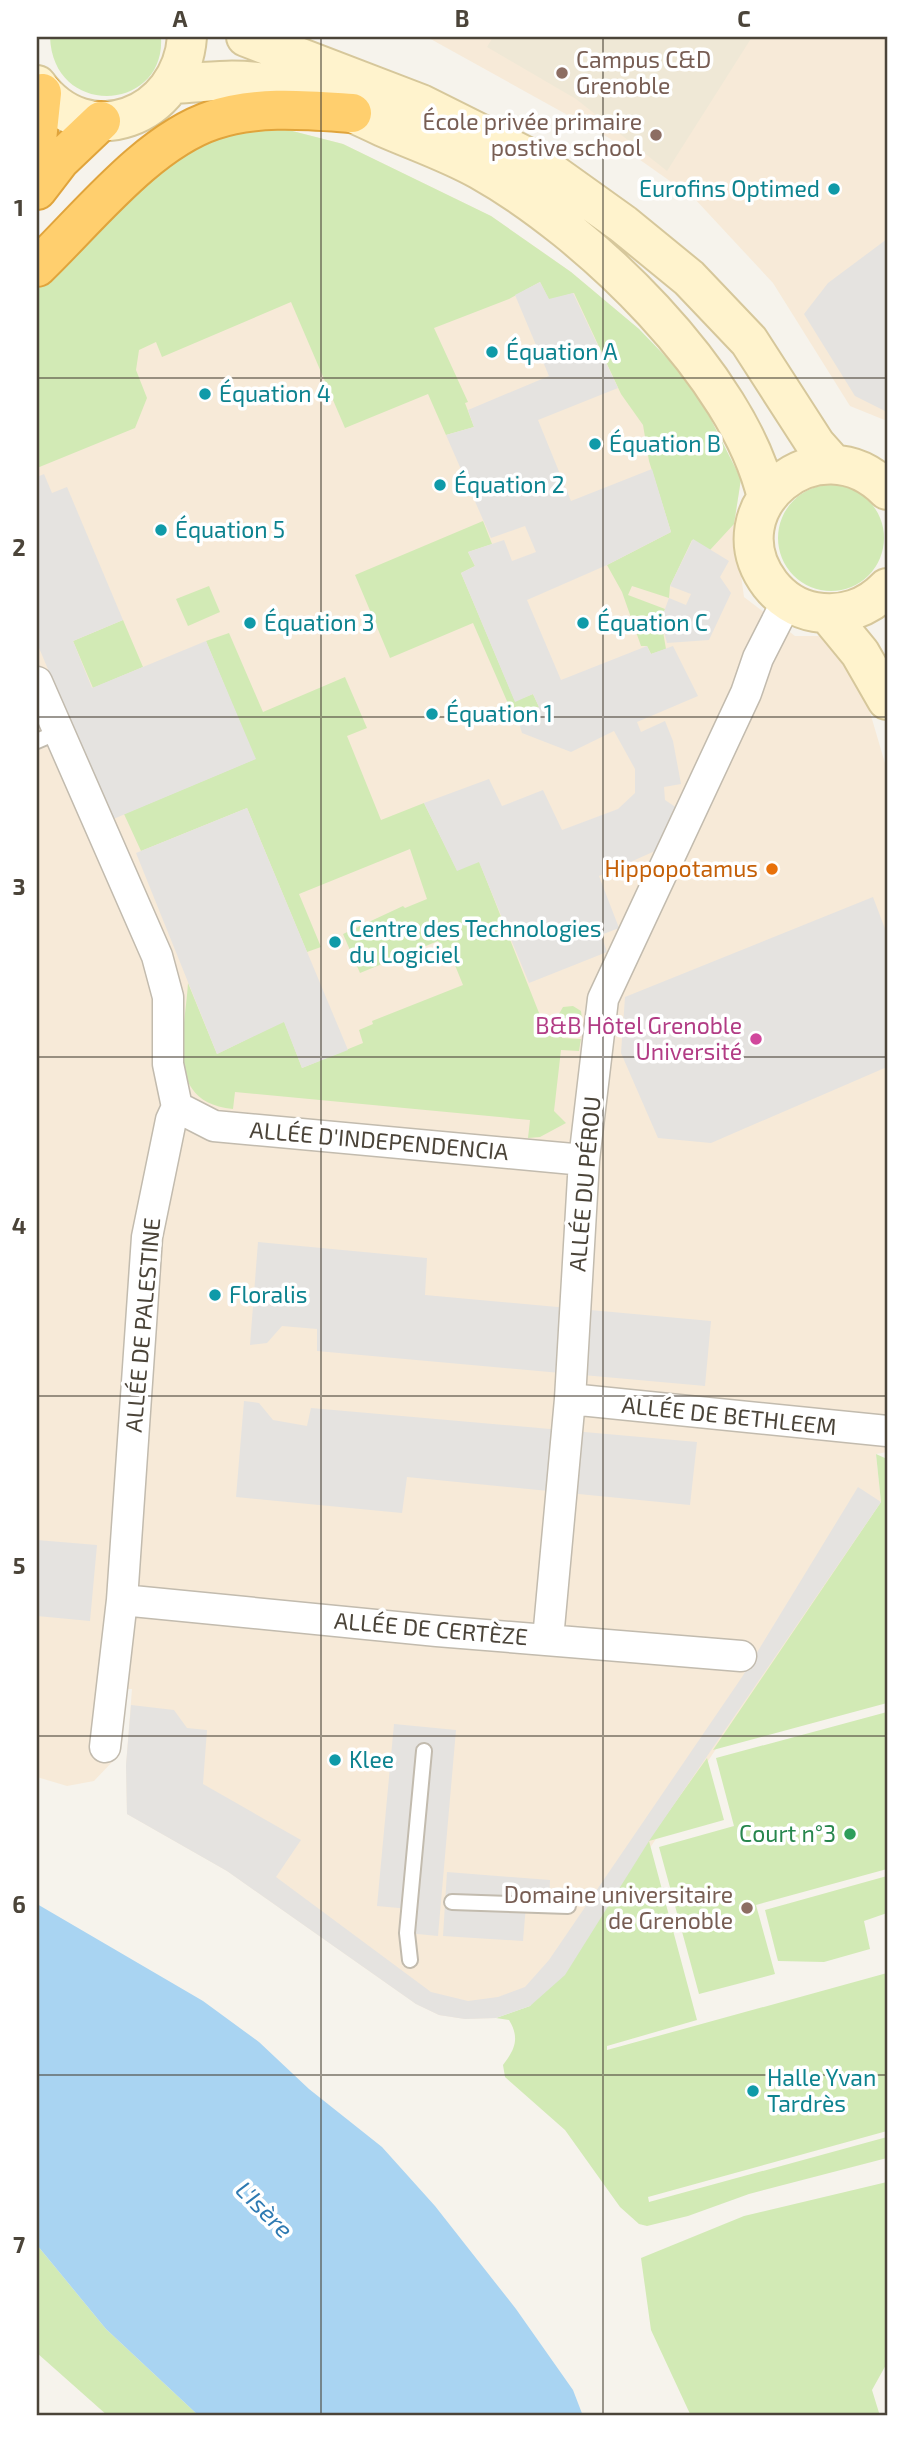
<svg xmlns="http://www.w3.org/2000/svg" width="924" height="2453" font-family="'Exo 2',sans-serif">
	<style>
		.commercial { fill: #f7ead8 }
		.education { fill: #efe8d6 }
		.green { fill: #d2eab5 }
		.parking { fill: #e5e3e0 }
		.water { fill: #a9d4f2 }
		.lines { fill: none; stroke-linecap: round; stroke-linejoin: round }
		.lane-casing { stroke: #c2bbae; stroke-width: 18 }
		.street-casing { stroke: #c2bbae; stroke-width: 33 }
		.secondary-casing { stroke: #d6c79b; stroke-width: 42 }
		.highway-casing { stroke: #e0a43c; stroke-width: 42 }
		.lane { stroke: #fff; stroke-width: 14 }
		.street { stroke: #fff; stroke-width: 30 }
		.secondary { stroke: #fff3cd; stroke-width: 38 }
		.highway { stroke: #ffcf6e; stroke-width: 38 }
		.grid { fill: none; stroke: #4b4439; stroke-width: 2; stroke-opacity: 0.55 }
		.education-dot { fill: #8d6e63; stroke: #fff; stroke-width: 2.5 }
		.culture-dot { fill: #0f9aa8; stroke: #fff; stroke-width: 2.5 }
		.food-dot { fill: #e8710a; stroke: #fff; stroke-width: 2.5 }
		.hotel-dot { fill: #d1479c; stroke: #fff; stroke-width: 2.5 }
		.leisure-dot { fill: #2e9e5b; stroke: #fff; stroke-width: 2.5 }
		.labels { text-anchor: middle; stroke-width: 7; stroke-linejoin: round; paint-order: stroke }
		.education-label { font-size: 23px; fill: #785e54; stroke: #fff; text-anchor: end }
		.culture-label { font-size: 23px; fill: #0d838f; stroke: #fff; text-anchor: start }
		.food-label { font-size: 23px; fill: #c56008; stroke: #fff; text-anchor: end }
		.hotel-label { font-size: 23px; fill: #b23c85; stroke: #fff; text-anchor: end }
		.street-label { font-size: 23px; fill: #4b4439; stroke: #fff }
		.leisure-label { font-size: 23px; fill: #27864d; stroke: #fff; text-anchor: end }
		.water-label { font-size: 24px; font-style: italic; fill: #2e7ab2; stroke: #fff }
		.neatline { fill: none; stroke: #4b4439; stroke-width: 2.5 }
		.grid-label { font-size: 23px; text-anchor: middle; font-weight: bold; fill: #4b4439 }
	</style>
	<rect width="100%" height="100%" fill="#f6f3ec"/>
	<path class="commercial" d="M427 37H887V421L850 406 773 283 694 198 609 138Z
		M269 125 343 144 491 216 571 272 639 329 741 479 734 524 744 597 795 636H827L864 692 887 770V1452L876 1454 881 1502 565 1975 496 2018 465 2019 439 2015 416 2004 227 1871 127 1814 126 1765 132 1689H126L122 1742 113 1761 94 1781 67 1786 37 1777V290Z"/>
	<path class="education" d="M493 37H752L667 171 576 99 487 47Z"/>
	<path class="green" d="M50 37H161C166 112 53 119 50 37Z
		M269 125 343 144 491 216 571 272 639 329 694 386 741 479 734 524 710 550 692 540 670 586 669 598 632 586 628 595 665 609 661 620 666 649 651 654 647 646H641L622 592 607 565 671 532 649 461 643 425 621 394 574 293 549 300 540 282 509 299 434 328 468 402 465 403 474 427 446 435 428 394 345 428 291 302 162 357 156 342 139 350 136 370 147 398 135 428 37 468V290L156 172 213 137Z
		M778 538a53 53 0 1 1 106 0a53 53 0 1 1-106 0Z
		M483 521 492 544 468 552 475 566 461 573 515 701 533 694 539 707 498 722 503 711 510 708 473 623 390 658 355 575Z
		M209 586 220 612 188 626 176 599Z
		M123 620 143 667 93 688 73 641Z
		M229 633 263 712 345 677 367 728 347 736 381 820 424 803 457 870 479 861 543 1023 556 1019 563 1007 573 1006 581 1011 582 1019 563 1018 562 1038 581 1039 579 1051 561 1050 554 1111 566 1123 540 1137 528 1138 530 1120 235 1092 233 1109C163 1102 185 1034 188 983L217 1054 284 1021 302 1068 363 1043 359 1030 373 1024 372 1021 463 985 448 948 442 949 438 941 360 973 343 934 403 906 405 908 427 899 410 849 299 894 321 947 307 952 247 808 141 851 124 814 255 759 206 641Z
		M876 1454 887 1459V1703L713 1750 881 1502Z
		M887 1712V1869L756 1905 775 1974 699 1994 659 1847 734 1826 716 1758Z
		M707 1758 724 1820 649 1841 697 2020 607 2046V2050L887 1973V2131L648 2197 649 2202 887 2137V2158L749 2194 688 2216 647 2226 639 2224 620 2207 565 2130 505 2077 503 2065C515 2049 520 2038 509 2020L496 2018 530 2006Z
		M887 1876V1913L864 1921 870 1949 824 1962 778 1961 765 1910Z
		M887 2182V2363L872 2390 880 2416H691L651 2330 641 2258 744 2216Z
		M37 2245 106 2329 199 2416H108L37 2353Z"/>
	<path class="parking" d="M887 239V412L855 396 804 314 828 283Z
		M540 282 549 299 573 293 618 388 538 420 571 501 652 469 671 532 607 565 527 600 561 680 647 646 651 654 673 646 698 696 637 722 641 732 665 721 673 741 681 784 664 787 665 800 677 808 655 851 599 876 619 928 601 935 607 952 529 983 479 862 457 871 424 803 489 779 502 806 543 790 562 830 618 809 635 793V769L614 731 571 752 522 733 517 717 539 707 533 694 515 702 461 573 475 566 468 552 504 540 512 561 536 552 525 526 491 538 446 435 474 427 468 410 549 376 515 295Z
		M44 474 52 493 67 487 123 620 73 641 92 688 206 641 256 759 111 820 37 643V477Z
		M693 539 729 561 720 577 731 593 709 640 667 643 661 620 669 598 686 605 691 594 670 586Z
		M247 808 348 1050 302 1068 284 1022 217 1054 136 853Z
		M873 897 887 934V1067L711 1143 658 1138 621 1053 625 997Z
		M258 1242 427 1258 425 1295 711 1321 705 1386 317 1351V1329L282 1326 267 1343 250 1345Z
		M244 1401 259 1403 273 1420 307 1426 311 1408 697 1442 690 1505 407 1477 402 1513 236 1497Z
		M858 1487 881 1502 649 1841 565 1975 530 2006 496 2018 465 2019 439 2015 416 2004 227 1871 127 1814 126 1765 131 1705 174 1710 187 1728 207 1730 203 1784 301 1840 276 1877 431 1992 468 2001 498 1997 525 1987 549 1960 742 1677Z
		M37 1540 97 1545 90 1621 37 1616Z
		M394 1724 456 1730 438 1936 407 1933 410 1909 377 1906Z
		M447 1872 550 1880 549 1907 526 1905 523 1941 443 1936Z"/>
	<path class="water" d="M37 1904 203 2001 259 2042 309 2089 382 2147 435 2206 516 2309 573 2390 583 2416H199L106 2329 37 2245Z"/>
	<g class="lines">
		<defs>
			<path id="lane" d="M37 741 58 732
				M452 1902 568 1906
				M410 1960 407 1933 424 1751"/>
			<path id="street" d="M37 682 157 956 168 997V1064L177 1107 171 1120 147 1237 122 1600 105 1747
				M177 1107 214 1126 584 1160
				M570 1399 887 1431
				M122 1600 437 1631 741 1656
				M548 1639 570 1399 584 1160 603 999 746 693 758 658 787 601"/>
			<path id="secondary" d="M246 37 421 104 535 161 623 224 689 278 749 341 816 445 833 464
				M174 84C204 82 234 78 264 83 305 91 345 109 383 127 415 141 450 153 480 170 587 230 739 375 767 498
				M37 85C87 154 181 117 187 37
				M887 490C818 420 713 509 770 584 781 598 797 609 815 612 842 617 868 608 887 588
				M828 614 860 653 887 700"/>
			<path id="highway" d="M37 140 42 93
				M37 190 60 160 101 121
				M37 267C87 219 147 142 213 120 258 105 307 110 352 113"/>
		</defs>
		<use href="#lane" class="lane-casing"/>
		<use href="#street" class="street-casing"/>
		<use href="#secondary" class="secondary-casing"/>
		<use href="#highway" class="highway-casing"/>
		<use href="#lane" class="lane"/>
		<use href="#street" class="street"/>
		<use href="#secondary" class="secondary"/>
		<use href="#highway" class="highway"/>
	</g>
	<path class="grid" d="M321 37V2416M603 37V2416M37 378H887M37 717H887M37 1057H887M37 1396H887M37 1736H887M37 2075H887"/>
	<g class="education-dot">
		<circle cx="562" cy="73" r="7"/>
		<circle cx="656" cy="135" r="7"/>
		<circle cx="747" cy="1908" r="7"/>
	</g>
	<g class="culture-dot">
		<circle cx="834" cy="189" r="7"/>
		<circle cx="492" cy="352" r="7"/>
		<circle cx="205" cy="394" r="7"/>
		<circle cx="595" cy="444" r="7"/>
		<circle cx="440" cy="485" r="7"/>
		<circle cx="161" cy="530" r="7"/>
		<circle cx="250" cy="623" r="7"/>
		<circle cx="583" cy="623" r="7"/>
		<circle cx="432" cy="714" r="7"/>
		<circle cx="335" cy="942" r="7"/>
		<circle cx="215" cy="1295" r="7"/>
		<circle cx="335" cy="1760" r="7"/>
		<circle cx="753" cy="2091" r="7"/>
	</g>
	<circle class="food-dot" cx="772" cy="869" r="7"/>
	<circle class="hotel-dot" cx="756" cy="1039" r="7"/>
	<circle class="leisure-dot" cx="850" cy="1834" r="7"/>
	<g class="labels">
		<g class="education-label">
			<text x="576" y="68" text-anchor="start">Campus C&amp;D<tspan x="576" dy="26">Grenoble</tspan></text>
			<text x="642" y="130">École privée primaire<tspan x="642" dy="26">postive school</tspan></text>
			<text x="733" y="1903">Domaine universitaire<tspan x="733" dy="26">de Grenoble</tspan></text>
		</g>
		<g class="culture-label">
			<text x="820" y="197" text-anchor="end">Eurofins Optimed</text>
			<text x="506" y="360">Équation A</text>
			<text x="219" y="402">Équation 4</text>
			<text x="609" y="452">Équation B</text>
			<text x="454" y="493">Équation 2</text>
			<text x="175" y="538">Équation 5</text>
			<text x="264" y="631">Équation 3</text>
			<text x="597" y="631">Équation C</text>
			<text x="446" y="722">Équation 1</text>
			<text x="349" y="937">Centre des Technologies<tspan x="349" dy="26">du Logiciel</tspan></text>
			<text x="229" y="1303">Floralis</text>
			<text x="349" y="1768">Klee</text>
			<text x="767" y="2086">Halle Yvan<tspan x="767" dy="26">Tardrès</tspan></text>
		</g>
		<g class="food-label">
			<text x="758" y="877">Hippopotamus</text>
		</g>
		<g class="hotel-label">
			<text x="742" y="1034">B&amp;B Hôtel Grenoble<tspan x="742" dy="26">Université</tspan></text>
		</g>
		<g class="street-label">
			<text transform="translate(379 1141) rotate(5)" y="8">ALLÉE D'INDEPENDENCIA</text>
			<text transform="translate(585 1184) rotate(-85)" y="8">ALLÉE DU PÉROU</text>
			<text transform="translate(143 1325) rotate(-85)" y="8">ALLÉE DE PALESTINE</text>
			<text transform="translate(729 1416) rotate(6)" y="8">ALLÉE DE BETHLEEM</text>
			<text transform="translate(431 1629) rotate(5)" y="8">ALLÉE DE CERTÈZE</text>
		</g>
		<g class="leisure-label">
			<text x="836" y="1842">Court n°3</text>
		</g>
		<g class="water-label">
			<text transform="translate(264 2210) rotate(45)" y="8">L'Isère</text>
		</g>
	</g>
	<rect width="924" height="2453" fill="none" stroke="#ffffff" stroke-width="77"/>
	<rect x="38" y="38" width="848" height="2376" class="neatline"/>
	<g class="grid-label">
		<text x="180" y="27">A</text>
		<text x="462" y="27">B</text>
		<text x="744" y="27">C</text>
		<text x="19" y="216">1</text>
		<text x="19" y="556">2</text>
		<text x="19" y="895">3</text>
		<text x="19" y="1234">4</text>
		<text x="19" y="1574">5</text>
		<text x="19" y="1913">6</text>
		<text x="19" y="2253">7</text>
	</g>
</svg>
